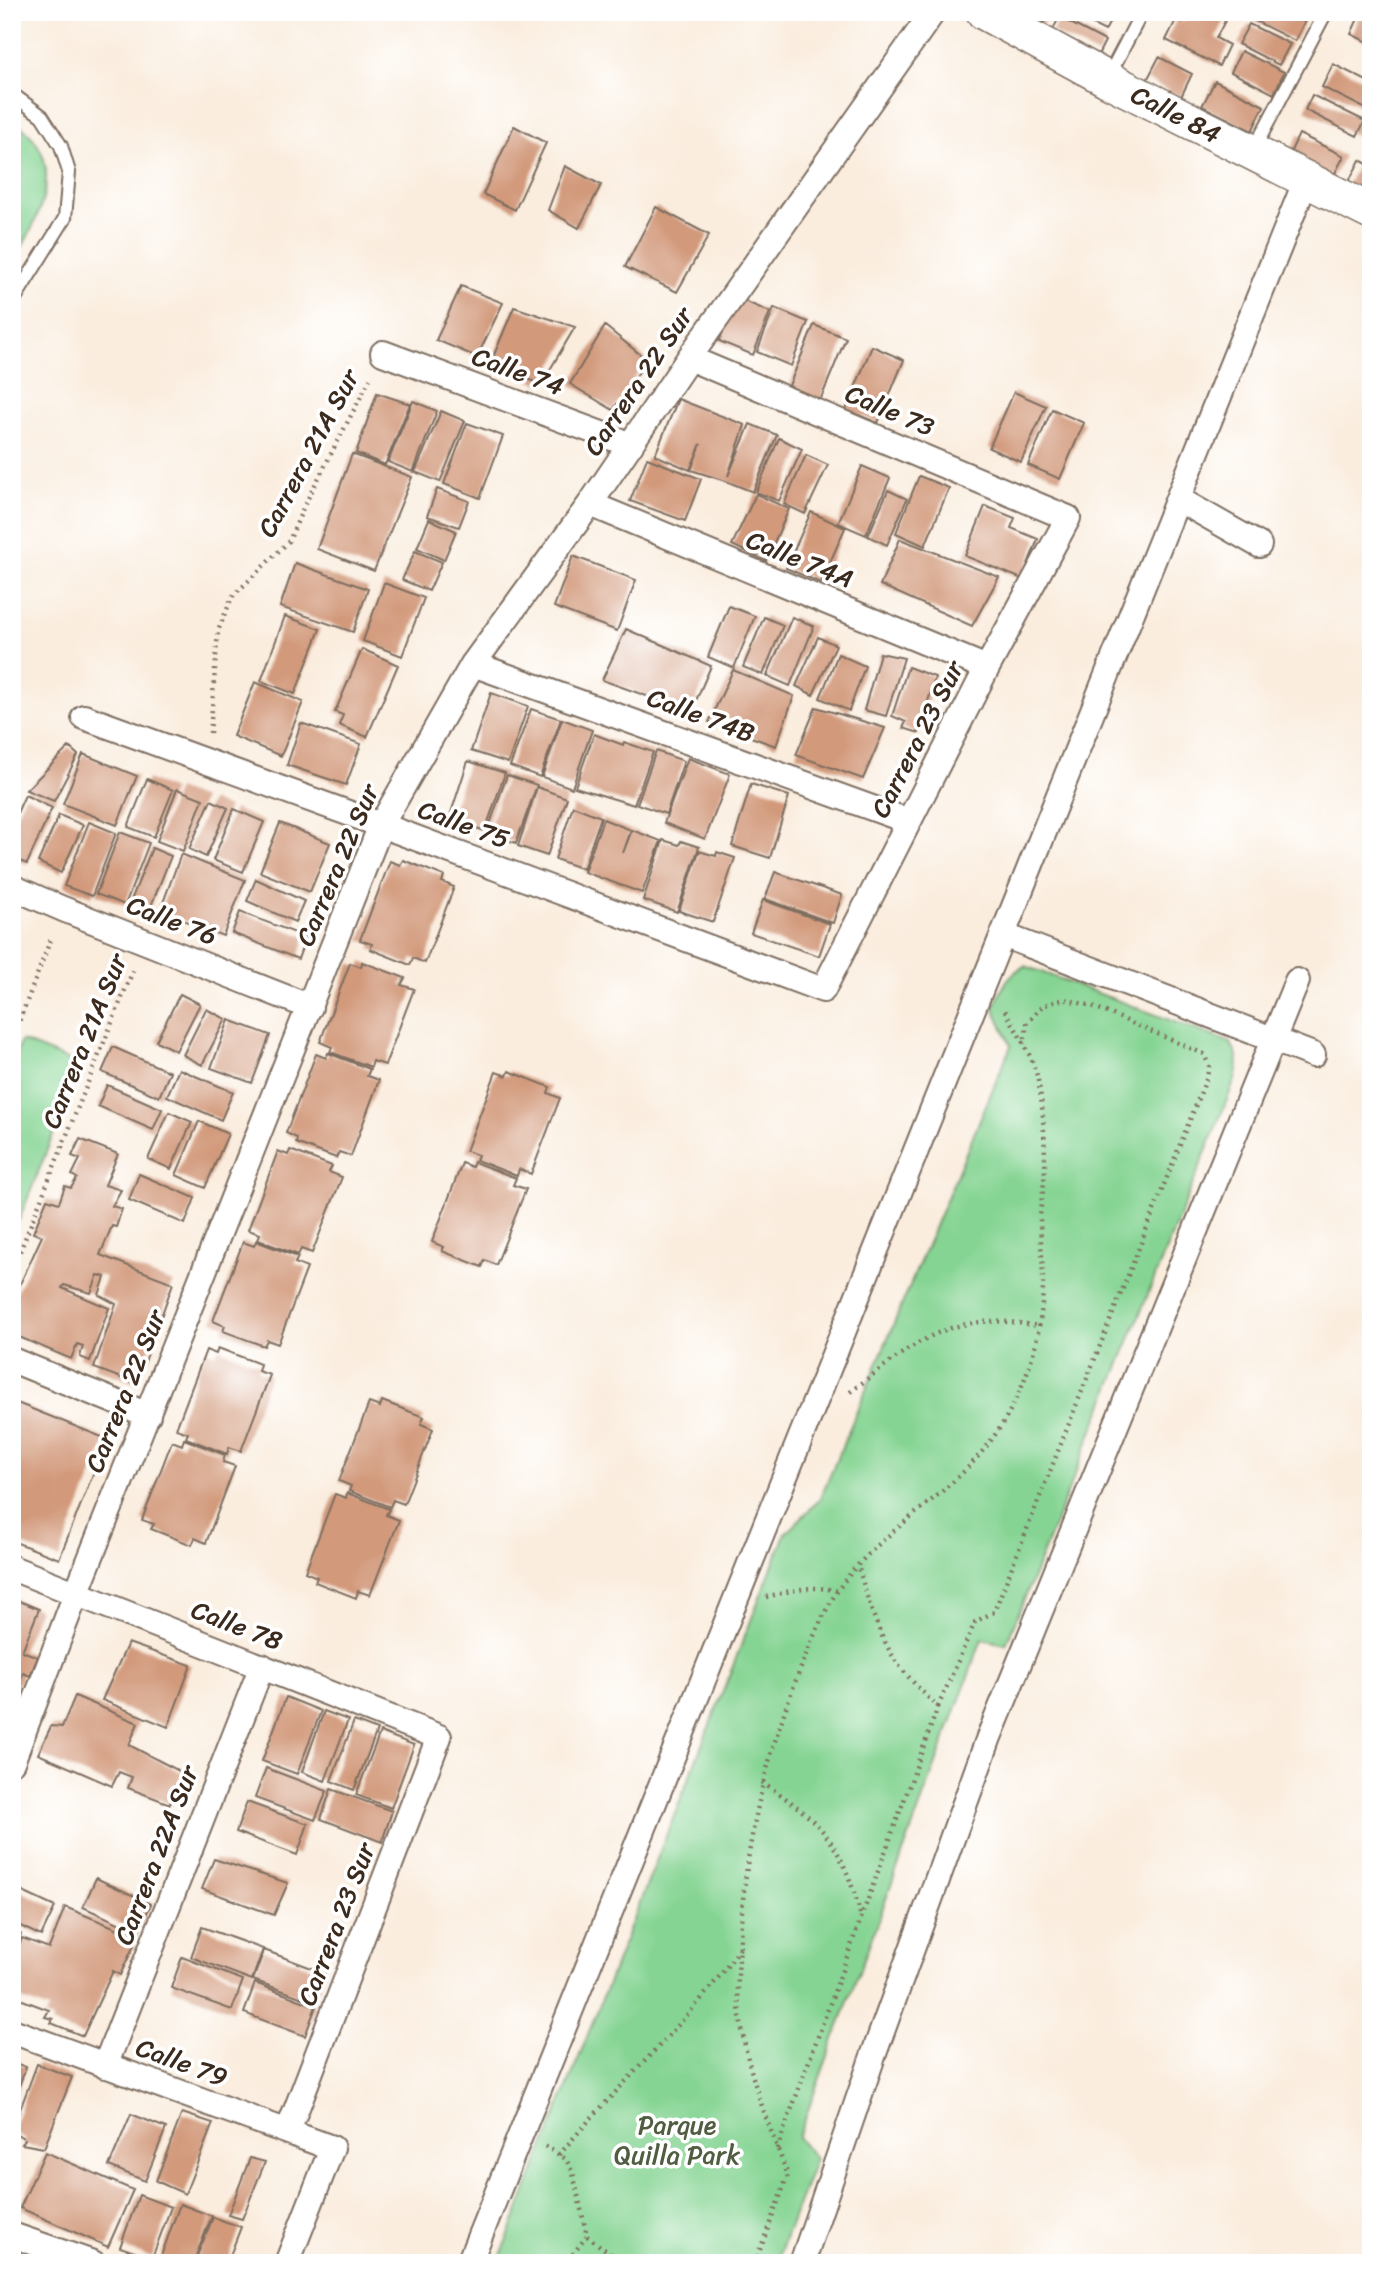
<svg xmlns="http://www.w3.org/2000/svg" width="1383" height="2275" font-family="Sriracha,sans-serif">
	<style>
		.green { fill: #85d493; stroke: #607f58; stroke-width: 2 }
		.building { fill: #d2997a }
		.lines { fill: none; stroke-linecap: round; stroke-linejoin: round }
		.lane-casing { stroke: #7e6e61; stroke-width: 16 }
		.street-casing { stroke: #7e6e61; stroke-width: 28 }
		.secondary-casing { stroke: #7e6e61; stroke-width: 38 }
		.path { stroke: #7e6e61; stroke-width: 4.5; stroke-dasharray: 2 5; stroke-linecap: butt }
		.lane { stroke: #fff; stroke-width: 12 }
		.street { stroke: #fff; stroke-width: 24 }
		.secondary { stroke: #fff; stroke-width: 35 }
		.labels { text-anchor: middle; stroke-width: 7; stroke-linejoin: round; paint-order: stroke }
		.street-label { font-size: 26px; fill: #3b2a1e; stroke: #fff }
		.park-label { font-size: 26px; fill: #515d41; stroke: #fff }
	</style>
	<rect width="100%" height="100%" fill="#fff"/>
	<filter id="ink" filterUnits="userSpaceOnUse"><feTurbulence type="fractalNoise" baseFrequency=".0143" numOctaves="2"/><feDisplacementMap in="SourceGraphic" scale="14" xChannelSelector="R" yChannelSelector="G"/><feConvolveMatrix kernelMatrix="1 2 1 2 8 2 1 2 1" color-interpolation-filters="sRGB"/></filter>
	<filter id="wash" filterUnits="userSpaceOnUse"><feTurbulence type="fractalNoise" baseFrequency=".00686" numOctaves="4" result="noise"/><feDisplacementMap in="SourceGraphic" scale="28" xChannelSelector="R" yChannelSelector="G"/><feGaussianBlur stdDeviation="1.57" result="paint"/><feColorMatrix in="noise" values="0 0 0 0 0 0 0 0 0 0 0 0 0 0 0 0 0 1.4 0 .05"/><feComposite in="paint" operator="in"/></filter>
	<g filter="url(#wash)">
		<rect width="100%" height="100%" fill="#faedde"/>
		<path class="green" d="M12 120C73 158 39 218 12 265Z
			M1025 966 1229 1042C1240 1055 1239 1064 1235 1080L1006 1644 982 1639 798 2137 815 2159 776 2263H498L785 1534 820 1499 1011 1046 994 1008C1002 989 1006 975 1025 966Z
			M21 1041 81 1065 19 1220 12 1217V1065Z"/>
		<g id="blocks">
			<path class="building" d="M1005 12H1049L1040 30Z
				M1085 12H1115L1105 31 1081 19Z
				M1188 12H1212L1226 19 1216 38 1229 45 1219 66 1166 40 1177 18 1183 22Z
				M1246 12H1303L1308 15 1295 41 1245 16Z
				M1361 12 1371 16V44L1351 34Z
				M1059 17 1105 41 1098 55 1052 32Z
				M1249 24 1290 44 1279 65 1238 44Z
				M1241 51 1284 72 1274 94 1231 72Z
				M1159 57 1192 74 1181 97 1147 80Z
				M1333 64 1371 83V100L1366 109 1322 87Z
				M1215 81 1264 106 1252 131 1202 106Z
				M1312 95 1365 121 1357 136 1305 110Z
				M514 126 546 143 515 210 483 194Z
				M1299 134 1344 156 1332 179 1288 157Z
				M1360 160 1371 166V197L1347 185Z
				M565 166 601 185 579 228 548 210Z
				M656 207 709 235 677 292 625 267Z
				M461 286 503 303 477 357 436 340Z
				M737 298 770 312 753 355 719 341Z
				M514 307 575 327 541 385 491 362Z
				M774 308 808 322 791 366 757 352Z
				M814 325 846 338 820 401 788 388Z
				M605 326 647 360 613 410 570 384Z
				M872 346 904 360 878 423 846 410Z
				M1014 392 1046 406 1021 462 989 448Z
				M377 393 410 404 385 465 356 453Z
				M678 399 745 425 728 476 750 424 777 435 753 492 726 481 691 470 701 444 690 470 655 455Z
				M413 401 437 411 413 472 388 462Z
				M1052 409 1084 423 1060 479 1028 465Z
				M441 411 465 421 440 482 415 472Z
				M467 423 503 436 480 498 444 484Z
				M779 438 802 449 779 501 756 492Z
				M352 454 412 477 374 571 317 549Z
				M806 455 828 465 805 514 784 504Z
				M647 458 701 479 685 521 630 501Z
				M862 466 890 478 866 535 838 523Z
				M919 476 949 488 925 546 896 533Z
				M437 489 469 501 459 527 427 516Z
				M888 490 907 499 887 545 868 536Z
				M756 494 789 509 766 561 732 545Z
				M985 506 1015 518 1011 528 1038 539 1022 579 965 556Z
				M811 512 845 528 821 583 786 568Z
				M429 519 456 531 444 560 417 548Z
				M900 539 999 577 972 626 880 585Z
				M415 551 442 562 429 591 402 580Z
				M573 556 636 580 617 631 554 607Z
				M295 563 368 589 353 632 280 607Z
				M384 583 424 598 402 656 363 641Z
				M729 606 755 616 734 668 708 657Z
				M285 616 320 629 295 694 261 681Z
				M764 617 783 625 763 675 743 667Z
				M792 617 814 626 790 686 767 676Z
				M626 629 711 666 691 712 602 680Z
				M818 637 836 645 813 695 796 686Z
				M362 649 398 665 367 737 339 725 343 715 335 712Z
				M880 653 904 658 886 716 864 710Z
				M838 654 865 666 849 711 820 698Z
				M908 667 935 677 919 733 903 728 906 722 892 716Z
				M733 670 794 696 776 746 709 722Z
				M255 682 303 702 281 756 233 736Z
				M491 693 528 706 508 763 471 751Z
				M816 707 885 728 863 779 796 755Z
				M531 709 561 719 540 777 510 766Z
				M562 719 592 730 572 788 542 777Z
				M301 723 361 744 346 785 287 765Z
				M594 734 623 745 624 742 653 752 634 805 575 787Z
				M69 747 78 755 54 801 26 790Z
				M656 751 684 761 666 814 637 804Z
				M83 754 137 776 117 825 63 804Z
				M688 758 730 774 705 839 664 823Z
				M468 761 505 773 485 831 449 819Z
				M507 775 537 785 516 843 487 833Z
				M147 779 173 790 154 837 128 827Z
				M751 784 789 796 770 858 732 846Z
				M537 787 567 798 547 856 518 846Z
				M177 789 203 799 183 851 157 841Z
				M25 795 52 808 27 864 12 858V824Z
				M211 800 228 808 206 857 189 849Z
				M573 806 601 817 583 869 555 859Z
				M234 809 264 822 243 872 213 860Z
				M59 815 83 825 61 873 38 862Z
				M603 819 631 830 623 853 632 830 661 841 642 893 584 872Z
				M89 822 116 833 92 896 64 886Z
				M280 823 330 843 310 892 260 872Z
				M120 832 149 843 125 905 96 894Z
				M663 840 679 845 681 841 699 847 677 912 643 900Z
				M152 848 171 856 151 906 132 898Z
				M699 851 716 856 717 852 735 858 713 922 679 911Z
				M181 854 245 880 223 936 160 911Z
				M403 860 444 876 442 882 454 887 425 963 413 958 410 965 370 949 372 944 360 940 390 861 400 865Z
				M775 872 842 895 833 923 765 899Z
				M256 879 304 901 295 922 247 901Z
				M763 900 830 924 819 956 751 933Z
				M240 912 306 937 298 959 232 933Z
				M362 962 405 978 401 985 414 989 385 1065 373 1061 371 1067 330 1052 332 1047 320 1042 350 963 361 967Z
				M180 994 200 1004 176 1051 156 1041Z
				M206 1009 226 1019 202 1065 183 1055Z
				M229 1020 270 1035 252 1083 211 1068Z
				M113 1047 170 1072 159 1097 102 1072Z
				M328 1053 370 1069 367 1076 379 1080 351 1156 339 1152 336 1158 296 1143 297 1138 286 1133 316 1054 326 1058Z
				M179 1069 233 1092 221 1120 167 1096Z
				M509 1071 550 1087 548 1093 560 1098 531 1174 519 1169 517 1176 476 1160 478 1155 466 1151 496 1072 507 1076Z
				M107 1085 162 1109 153 1130 98 1106Z
				M169 1112 192 1122 171 1169 148 1159Z
				M199 1121 228 1134 205 1188 176 1175Z
				M80 1139 118 1154 105 1185 121 1190 112 1206 122 1209 116 1227 112 1226 100 1255 173 1283 137 1384 94 1368 116 1304 99 1295 105 1277 98 1275 91 1293 64 1285 62 1288 109 1308 90 1361 80 1357 83 1346 77 1344 71 1359 12 1334V1302L42 1236 33 1233 47 1199 59 1203 65 1186 71 1188 77 1178 72 1175 80 1159 72 1156Z
				M290 1150 332 1166 329 1172 342 1177 312 1253 301 1249 298 1255 258 1240 260 1234 248 1230 278 1151 288 1155Z
				M474 1162 516 1178 513 1185 526 1189 496 1265 485 1260 482 1267 442 1251 444 1247 432 1242 462 1163 472 1167Z
				M139 1174 195 1198 185 1224 129 1200Z
				M256 1241 298 1257 295 1263 307 1268 278 1344 267 1340 264 1346 223 1331 225 1326 213 1321 243 1242 254 1246Z
				M218 1348 260 1364 258 1371 270 1375 241 1451 229 1447 227 1454 186 1438 188 1433 176 1429 206 1350 216 1354Z
				M12 1401 107 1439 59 1559 12 1541 17 1529 12 1526Z
				M382 1401 424 1417 421 1424 433 1429 404 1504 393 1500 390 1507 349 1491 351 1486 339 1481 369 1403 380 1407Z
				M184 1439 225 1455 223 1462 235 1466 206 1543 195 1538 192 1545 151 1529 154 1524 142 1520 172 1441 182 1445Z
				M347 1493 389 1509 386 1515 399 1520 370 1595 358 1591 356 1598 315 1582 317 1577 305 1572 335 1494 346 1498Z
				M12 1598 39 1609 22 1651 38 1657 30 1676 23 1673 12 1699Z
				M128 1643 191 1665 168 1727 102 1700Z
				M75 1696 138 1723 129 1745 183 1773 170 1804 128 1788 132 1777 119 1772 112 1786 38 1754 51 1726 62 1727Z
				M286 1697 321 1711 297 1774 262 1761Z
				M324 1711 348 1720 325 1781 302 1772Z
				M354 1721 377 1730 354 1790 331 1781Z
				M380 1732 414 1745 391 1808 356 1795Z
				M266 1768 327 1791 315 1820 255 1798Z
				M331 1789 392 1811 382 1842 321 1819Z
				M247 1802 308 1824 297 1855 236 1832Z
				M214 1859 288 1883 274 1915 202 1889Z
				M96 1878 151 1904 138 1932 83 1907Z
				M12 1887 55 1907 41 1936 12 1922Z
				M65 1907 138 1937 120 1975 113 1971 83 2036 51 2023 53 2019 45 2017 49 2010 12 1996V1960L22 1938 49 1948Z
				M202 1927 263 1949 252 1980 191 1957Z
				M12 1931 21 1934 12 1956Z
				M264 1950 325 1973 314 2002 253 1980Z
				M182 1957 243 1980 232 2010 171 1988Z
				M255 1983 316 2006 305 2036 244 2013Z
				M12 2062 26 2067 13 2103H12Z
				M37 2064 72 2077 44 2148 22 2144 25 2139 12 2131Z
				M182 2113 213 2123 185 2194 156 2181Z
				M131 2114 166 2128 145 2181 109 2166Z
				M45 2152 133 2190 108 2247 20 2208Z
				M250 2158 265 2162 242 2219 228 2215Z
				M139 2195 171 2207 152 2258 120 2247Z
				M180 2204 212 2216 193 2263H179L161 2256Z
				M213 2217 241 2227 227 2263H194Z"/>
		</g>
	</g>
	<g filter="url(#ink)">
		<use href="#blocks" fill-opacity="0" stroke="#7e6e61" stroke-width="2"/>
		<g class="lines">
			<defs>
				<path id="lane" d="M1107 79 1142 12
					M12 94 42 116 61 146 69 172 65 218 12 303
					M1254 149 1326 12"/>
				<path id="street" d="M383 353 631 445
					M1178 499 1259 545
					M590 504 987 668
					M473 664 908 821
					M84 717 381 825 823 990 987 668 1068 518 689 358
					M12 887 63 909 310 1007
					M1003 935 1313 1055
					M12 1360 148 1415
					M12 1568 439 1737 288 2131
					M12 1762 76 1594 381 825 473 664 590 504 689 358 933 12
					M12 2031 332 2148 287 2263
					M105 2066 262 1666
					M12 2235 93 2263
					M469 2263 1306 180
					M802 2263 872 2059 989 1737 1297 981"/>
				<path id="secondary" d="M984 12 1107 79 1371 212"/>
			</defs>
			<use href="#lane" class="lane-casing"/>
			<use href="#street" class="street-casing"/>
			<use href="#secondary" class="secondary-casing"/>
			<path class="path" d="M210 733 218 631 232 597 289 541 304 506 370 379
				M12 1040 52 936
				M12 1271 134 968
				M850 1392C917 1342 949 1309 1038 1326
				M766 1597C790 1591 813 1584 837 1591
				M938 1707 975 1622 994 1612 1207 1077 1209 1066 1204 1054 1092 1006 1064 999 1042 1006 1027 1024 1024 1044
				M762 1782C824 1823 842 1844 861 1917
				M545 2146 566 2159 573 2173 587 2236 566 2263
				M777 2149 938 1707C922 1692 906 1676 894 1658 876 1630 867 1597 858 1566
				M559 2155C618 2084 688 2024 740 1948
				M587 2236 622 2263
				M755 2263 788 2175C765 2117 740 2054 738 1990 737 1973 740 1956 740 1939 745 1844 766 1754 802 1665 812 1640 823 1613 838 1590 876 1534 938 1504 981 1453 1021 1406 1043 1343 1043 1281 1043 1260 1040 1238 1040 1217 1041 1200 1045 1183 1045 1166 1045 1142 1043 1099 1037 1076 1031 1052 1015 1029 1003 1007"/>
			<use href="#lane" class="lane"/>
			<use href="#street" class="street"/>
			<use href="#secondary" class="secondary"/>
		</g>
	</g>
	<g class="labels">
		<g class="street-label">
			<text transform="translate(1176 114) rotate(27)" y="9">Calle 84</text>
			<text transform="translate(518 371) rotate(20)" y="9">Calle 74</text>
			<text transform="translate(638 381) rotate(-56)" y="9">Carrera 22 Sur</text>
			<text transform="translate(890 410) rotate(23)" y="9">Calle 73</text>
			<text transform="translate(308 453) rotate(-62)" y="9">Carrera 21A Sur</text>
			<text transform="translate(800 559) rotate(22)" y="9">Calle 74A</text>
			<text transform="translate(701 715) rotate(20)" y="9">Calle 74B</text>
			<text transform="translate(917 739) rotate(-63)" y="9">Carrera 23 Sur</text>
			<text transform="translate(464 824) rotate(20)" y="9">Calle 75</text>
			<text transform="translate(337 865) rotate(-67)" y="9">Carrera 22 Sur</text>
			<text transform="translate(172 920) rotate(21)" y="9">Calle 76</text>
			<text transform="translate(84 1041) rotate(-68)" y="9">Carrera 21A Sur</text>
			<text transform="translate(125 1391) rotate(-68)" y="9">Carrera 22 Sur</text>
			<text transform="translate(237 1625) rotate(21)" y="9">Calle 78</text>
			<text transform="translate(156 1855) rotate(-69)" y="9">Carrera 22A Sur</text>
			<text transform="translate(336 1924) rotate(-69)" y="9">Carrera 23 Sur</text>
			<text transform="translate(182 2062) rotate(20)" y="9">Calle 79</text>
		</g>
		<g class="park-label">
			<text x="677" y="2134">Parque<tspan x="677" dy="30">Quilla Park</tspan></text>
		</g>
	</g>
	<rect width="1383" height="2275" fill="none" stroke="#fff" stroke-width="42"/>
</svg>
